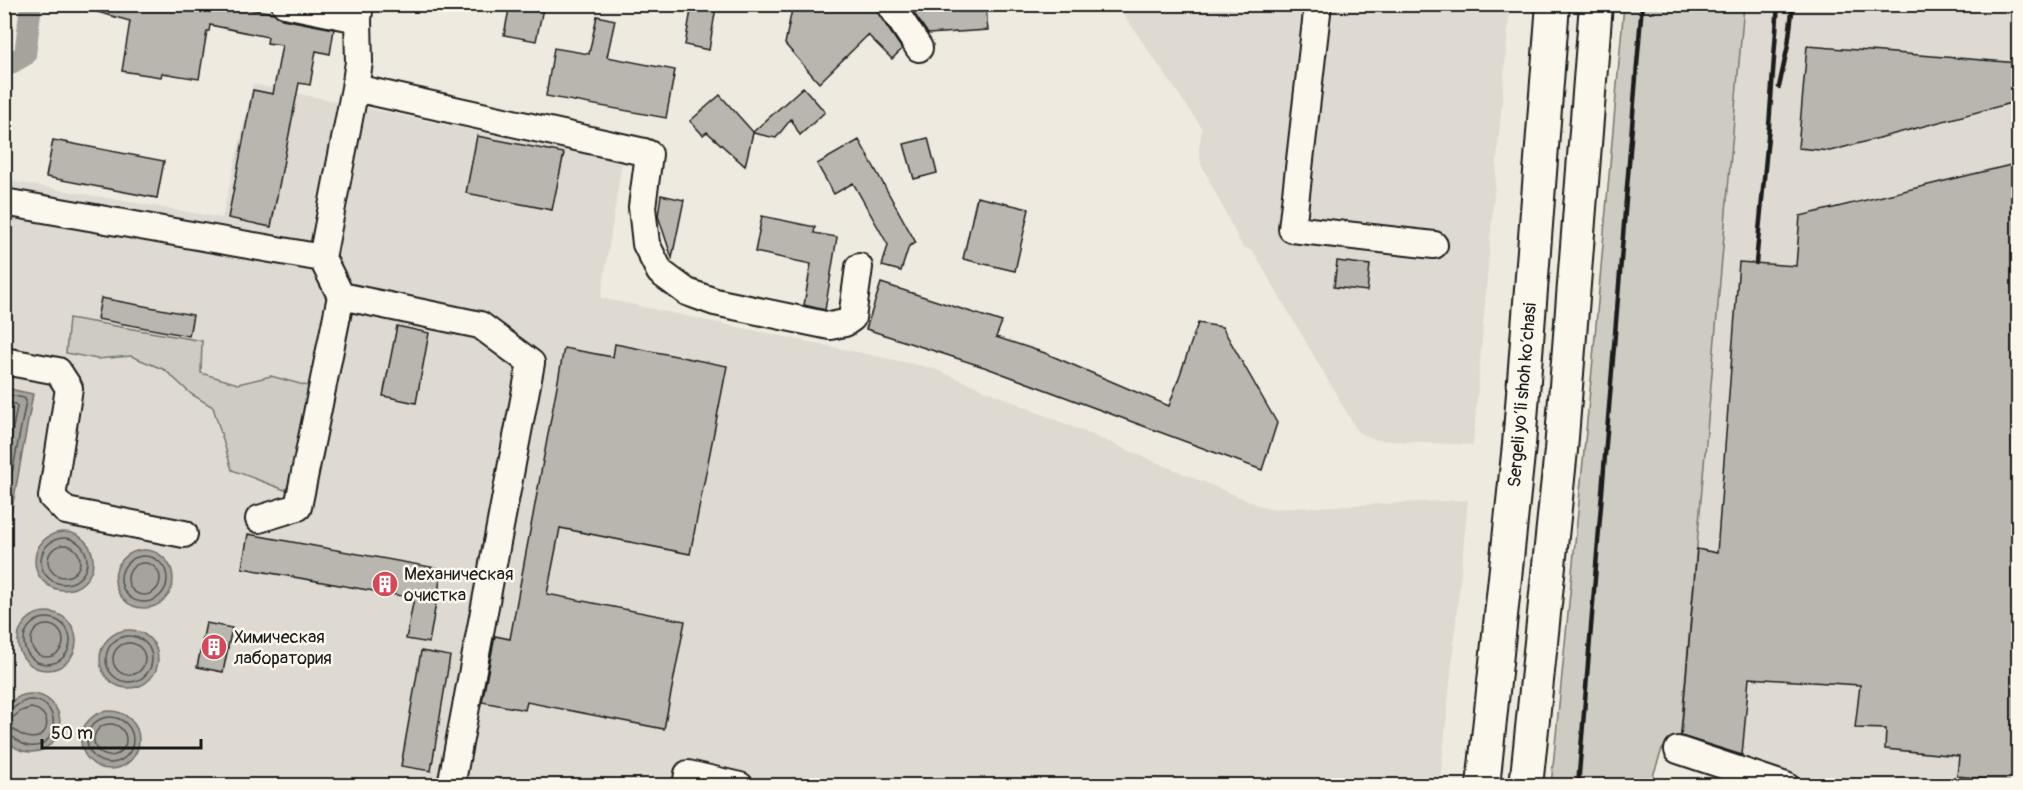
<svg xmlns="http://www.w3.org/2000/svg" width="2023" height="790" font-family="Pangolin,sans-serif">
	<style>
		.built { fill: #dedad1 }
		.green { fill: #ceccc2; stroke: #75746f; stroke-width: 1.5 }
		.water { fill: #a6a39d; stroke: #6f6d69; stroke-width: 1.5 }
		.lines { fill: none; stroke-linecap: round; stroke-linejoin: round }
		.shore { stroke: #535250; stroke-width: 1.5 }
		.canal { stroke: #a6a39d; stroke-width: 22 }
		.building { fill: #b9b6af; stroke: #1c1c1c; stroke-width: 1.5 }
		.minor-casing { stroke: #1c1c1c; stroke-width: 30 }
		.major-casing { stroke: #1c1c1c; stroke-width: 36 }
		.minor { stroke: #fbf7ec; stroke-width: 26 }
		.major { stroke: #fbf7ec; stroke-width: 32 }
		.rail { stroke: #1c1c1c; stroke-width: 4.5 }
		.labels { text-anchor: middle; stroke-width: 5; stroke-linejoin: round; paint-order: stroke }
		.street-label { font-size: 18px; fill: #1c1c1c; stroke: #fbf7ec }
		.poi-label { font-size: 18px; fill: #1c1c1c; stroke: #fbf7ec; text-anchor: start }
	</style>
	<rect width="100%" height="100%" fill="#eeeadf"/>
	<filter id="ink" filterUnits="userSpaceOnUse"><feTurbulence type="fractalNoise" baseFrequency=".0167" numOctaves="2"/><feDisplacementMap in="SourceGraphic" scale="12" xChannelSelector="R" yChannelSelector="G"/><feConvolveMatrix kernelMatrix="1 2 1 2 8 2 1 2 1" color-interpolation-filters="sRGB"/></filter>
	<g filter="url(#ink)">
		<path class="built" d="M1117 5H1510L1473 445 1377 440 1358 432 1253 251 1243 247 1238 238 1201 164 1199 149 1202 128Z
			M1744 5H2018V785H1821L1680 741Z
			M253 84 622 162 601 298 932 368 1268 509 1468 500 1440 785H5L4 180 222 218Z"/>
		<path class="green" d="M1624 5H1744L1680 741 1662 749 1650 785 1551 786 1592 370Z
			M69 318 202 341 201 373 238 384 271 376 315 388 298 476 285 490 232 470 213 407 191 394 165 370 131 356 97 359 66 353Z"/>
		<path class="water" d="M5 388 33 394 5 547 4 388Z
			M35 561a29 29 0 1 1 58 0a29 29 0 1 1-58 0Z
			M115 579a29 29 0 1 1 58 0a29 29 0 1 1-58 0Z
			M18 641a29 29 0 1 1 58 0a29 29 0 1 1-58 0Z
			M100 659a29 29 0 1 1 58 0a29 29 0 1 1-58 0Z
			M2 723a29 29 0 1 1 58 0a29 29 0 1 1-58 0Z
			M81 740a29 29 0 1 1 58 0a29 29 0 1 1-58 0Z"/>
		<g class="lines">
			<path class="shore" d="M4 394 24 398 26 401 4 515
				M4 402 15 404 17 407 4 474
				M41 561a23 23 0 1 1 46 0a23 23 0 1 1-46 0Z
				M48 561a16 16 0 1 1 32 0a16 16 0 1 1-32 0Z
				M121 579a23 23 0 1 1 46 0a23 23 0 1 1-46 0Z
				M128 579a16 16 0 1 1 32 0a16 16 0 1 1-32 0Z
				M24 641a23 23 0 1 1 46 0a23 23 0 1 1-46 0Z
				M31 641a16 16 0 1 1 32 0a16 16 0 1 1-32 0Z
				M106 659a23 23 0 1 1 46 0a23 23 0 1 1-46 0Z
				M113 659a16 16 0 1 1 32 0a16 16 0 1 1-32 0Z
				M31 708C61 712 45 762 6 723L21 711Z
				M4 713C14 711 18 701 29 700 62 698 61 750 29 746 18 745 14 734 4 733
				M87 740a23 23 0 1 1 46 0a23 23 0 1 1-46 0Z
				M94 740a16 16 0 1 1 32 0a16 16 0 1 1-32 0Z"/>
			<path class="canal" d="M4 67 25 55 31 4"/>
		</g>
		<path class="building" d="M91 4H243L242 8 274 13 282 19 334 29 330 54 316 51 310 85 299 83 271 227 228 218 253 90 273 94 282 45 267 43 268 37 210 25 209 31H207L199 79 162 73 161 77 122 71 130 21 90 10Z
			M510 4H544L536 41 504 35Z
			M692 4 716 7 709 50 685 45Z
			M793 4H875L877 12 902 49 892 59 868 35 819 83 785 44Z
			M926 4H985L988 30 928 34 909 6Z
			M597 16 615 20 607 57 675 70 666 118 546 96 554 48 589 54Z
			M1807 46 2019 63V101L1830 151 1798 148Z
			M803 87 825 112 800 135 791 119 776 138 753 133 745 166 707 132 703 135 690 121 720 95 753 132Z
			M477 136 564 153 552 210 466 193Z
			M928 138 937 173 914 179 904 144Z
			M53 140 164 161 157 198 46 177Z
			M859 140 916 243 909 246 901 271 882 266 888 245 853 183 834 194 817 164Z
			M2019 163V786H1983L1984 779 1957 776 1959 756 1885 749 1886 729 1855 728 1860 685 1749 678 1742 755 1681 736 1697 549 1717 553 1739 262 1796 266 1800 216Z
			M661 195 684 200 672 258 658 216Z
			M977 197 1029 209 1015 271 963 259Z
			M762 216 815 227 814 233 837 237 825 310 804 305 811 264 755 252Z
			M1337 261 1370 265 1367 291 1334 287Z
			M881 283 1002 322 996 337 1045 353 1169 406 1198 323 1222 327 1277 423 1262 470 987 368 866 329Z
			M101 298 193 315 189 336 97 319Z
			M397 326 429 333 416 403 383 396Z
			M615 344 727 366 690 554 560 528 547 594 685 621 664 729 527 702 525 710 482 702 495 636 510 639 564 348 613 357Z
			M248 534 442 569 429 643 406 639 414 598 242 568Z
			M206 623 232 628 223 672 197 667Z
			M421 651 450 656 431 771 401 766Z"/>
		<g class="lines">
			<defs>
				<path id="minor" d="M285 4 358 19
					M360 4 358 19 359 62 355 88 644 152 649 154 642 207 646 244 660 272 687 292 715 302 830 326 845 323 852 318 859 267
					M890 4 919 48
					M1318 4 1292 229 1434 245
					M4 202 322 258 355 88
					M322 258 341 296 480 325 531 363 451 786
					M4 361 58 371 69 388 52 497 66 511 184 534
					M259 519 298 507 341 296
					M1678 750 1786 786
					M686 786 688 774 740 786"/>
				<path id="major" d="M1483 786 1519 445 1553 4
					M1526 786 1561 450 1596 4"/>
			</defs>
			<use href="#minor" class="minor-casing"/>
			<use href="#major" class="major-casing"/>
			<use href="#minor" class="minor"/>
			<use href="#major" class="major"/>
			<path class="rail" d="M1779 87 1788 45 1793 4
				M1756 263 1769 126 1778 4
				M1578 786 1642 4"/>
		</g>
	</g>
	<defs>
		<symbol id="building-disc" viewBox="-11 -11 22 22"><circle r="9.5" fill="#d1495b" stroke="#fbf7ec"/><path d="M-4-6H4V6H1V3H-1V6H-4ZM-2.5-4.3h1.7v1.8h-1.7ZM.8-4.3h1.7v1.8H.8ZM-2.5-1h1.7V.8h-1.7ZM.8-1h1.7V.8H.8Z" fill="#fff"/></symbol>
	</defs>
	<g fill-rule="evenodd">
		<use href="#building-disc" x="370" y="569" width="30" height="30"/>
		<use href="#building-disc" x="199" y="632" width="30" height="30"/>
	</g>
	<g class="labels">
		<g class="street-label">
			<text transform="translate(1522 395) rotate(-85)" y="6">Sergeli yo‘li shoh ko‘chasi</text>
		</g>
		<g class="poi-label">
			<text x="404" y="580">Механическая<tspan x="404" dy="21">очистка</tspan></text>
			<text x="234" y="643">Химическая<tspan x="234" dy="21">лаборатория</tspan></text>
		</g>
	</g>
	<rect width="2023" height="790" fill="none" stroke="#fbf7ec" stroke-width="24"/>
	<rect x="12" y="12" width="1999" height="766" fill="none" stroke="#1c1c1c" stroke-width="2" filter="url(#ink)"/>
	<path d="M42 739v9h159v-9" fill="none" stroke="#1c1c1c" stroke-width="3"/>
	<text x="51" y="739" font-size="18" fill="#1c1c1c" stroke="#fbf7ec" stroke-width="4.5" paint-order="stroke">50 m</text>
</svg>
